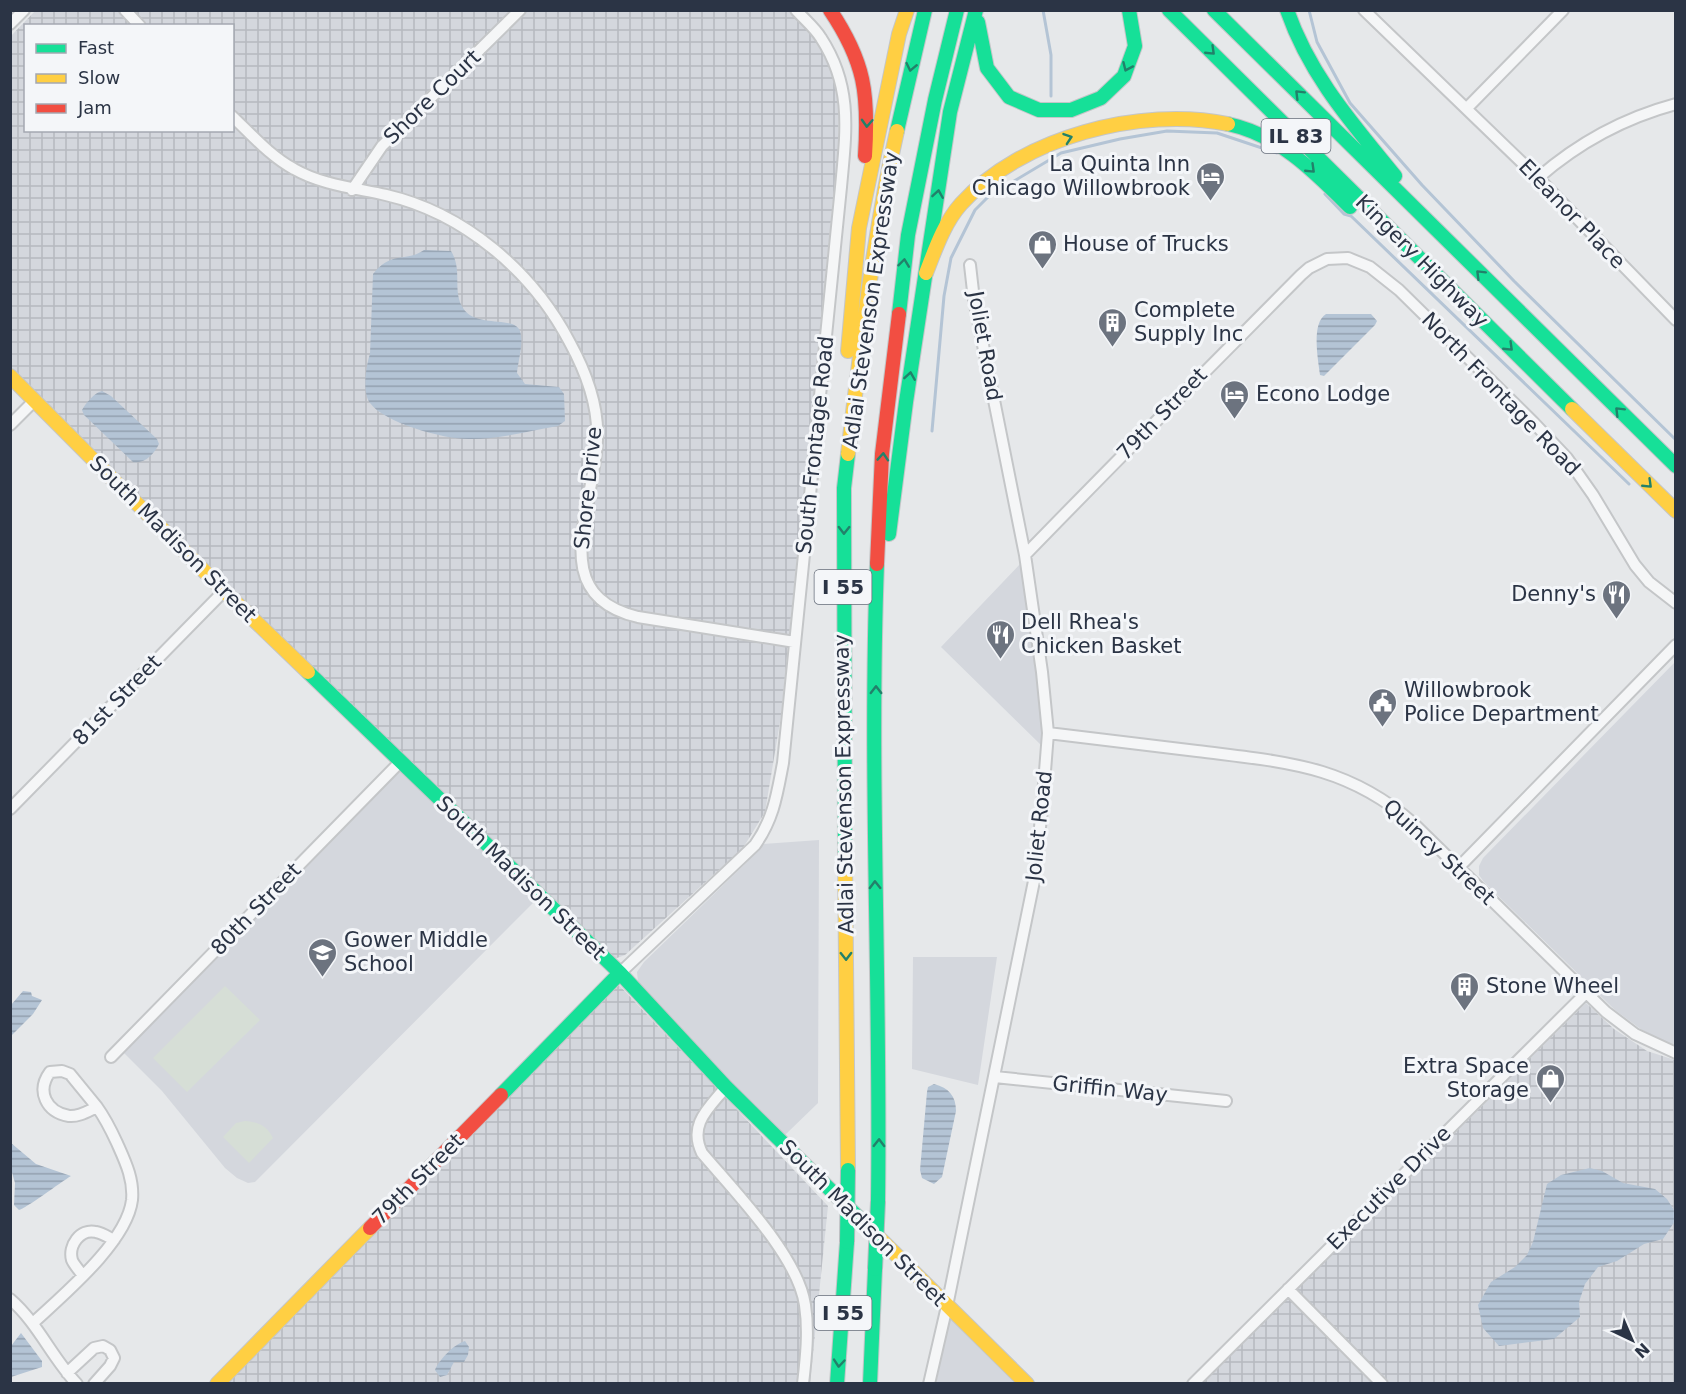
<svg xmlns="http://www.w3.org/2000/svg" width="1686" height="1394" font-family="'DejaVu Sans',sans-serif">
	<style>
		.built { fill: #d4d7dd }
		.industrial { fill: url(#industrial-grid); fill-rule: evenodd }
		.green { fill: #d6ded6 }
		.water { fill: url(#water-rules) }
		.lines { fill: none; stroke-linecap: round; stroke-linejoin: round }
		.stream { stroke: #b4c4d5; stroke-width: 3 }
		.street-casing { stroke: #c4c6c8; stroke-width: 14 }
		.fast-casing { stroke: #c4c6c8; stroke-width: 16 }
		.slow-casing { stroke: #c4c6c8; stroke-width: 16 }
		.jam-casing { stroke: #c4c6c8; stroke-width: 16 }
		.street { stroke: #f5f6f7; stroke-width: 10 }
		.fast { stroke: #16e098; stroke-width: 14 }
		.slow { stroke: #ffcf43; stroke-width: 14 }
		.jam { stroke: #f24e42; stroke-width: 14 }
		.fast-bridge-casing { stroke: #b8bbbf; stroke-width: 16; stroke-linecap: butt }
		.fast-bridge { stroke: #16e098; stroke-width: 14 }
		.oneway { stroke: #22816a }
		.labels { text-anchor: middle; stroke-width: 6; stroke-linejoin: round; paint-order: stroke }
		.shield { fill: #f4f6f9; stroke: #676e7b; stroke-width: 1.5 }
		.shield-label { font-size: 20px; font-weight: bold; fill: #2b3445 }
		.street-label { font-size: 21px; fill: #2b3445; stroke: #f4f6f9 }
		.poi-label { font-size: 21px; fill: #2b3445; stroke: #f4f6f9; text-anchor: start }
	</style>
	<defs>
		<pattern id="industrial-grid" width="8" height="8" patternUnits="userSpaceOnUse" patternTransform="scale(1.5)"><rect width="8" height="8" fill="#d4d7dd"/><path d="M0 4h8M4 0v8" fill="none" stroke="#b6b9bf"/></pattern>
		<pattern id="water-rules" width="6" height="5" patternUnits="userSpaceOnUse" patternTransform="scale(1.5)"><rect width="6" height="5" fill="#b4c4d5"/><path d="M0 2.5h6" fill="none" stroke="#93a0af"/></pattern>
	</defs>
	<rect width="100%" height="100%" fill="#e6e8ea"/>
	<path class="built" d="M1023 561 1042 700 1043 747 941 647Z
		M1675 662V1046L1642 1030 1615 1010 1484 882 1479 875V866L1483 858Z
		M401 761 540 896 255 1182 248 1183 237 1178 225 1168 162 1091 119 1048Z
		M819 840 818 1103 785 1135 722 1074 638 982 637 972 644 962 747 862 763 844Z
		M913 957H997L978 1085 912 1069Z
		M950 1313 1020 1384H936Z"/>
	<path class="industrial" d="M36 10H791L816 40 830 68 839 102 838 151 781 716 765 812 743 848 625 955 617 958H610L601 952 11 371 10 37ZM26 26H232V130H26Z
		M619 985 828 1206 810 1383 226 1384Z
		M1586 1003 1614 1029 1647 1051 1675 1060V1383L1201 1384Z"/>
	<path class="green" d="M225 986 260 1020 187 1092 153 1058Z
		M245 1121C259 1122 267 1126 273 1138L249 1163 223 1137 236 1123Z"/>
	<path class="water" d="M424 250 451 251C463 270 452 291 463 308 476 329 514 315 520 331 524 343 518 361 517 373L525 384 559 387 564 394 565 421 558 426C529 431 500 439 471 439 446 440 384 423 370 403 362 393 366 365 370 354L373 274C392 250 405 263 424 250Z
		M1326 314H1371L1377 321 1375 325 1324 376 1320 375C1318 359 1311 323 1326 314Z
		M102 391 111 396 157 439 159 444C154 454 145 464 133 462L84 415 82 410C86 403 94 393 102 391Z
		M23 991 31 992 32 996 42 1000 33 1014 11 1036V1005Z
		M934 1084C949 1088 956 1096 956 1111L942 1177 934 1184 922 1178 920 1170 927 1092 928 1087Z
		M11 1143 36 1164 71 1176C61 1182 25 1209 19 1210L14 1205 15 1183 11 1169Z
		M1590 1168 1602 1171 1623 1183 1655 1189 1667 1199 1674 1210 1675 1221 1663 1239 1644 1244 1617 1261 1598 1267 1585 1284 1579 1302 1580 1317 1554 1339 1499 1346 1483 1328 1478 1305 1491 1282 1515 1267 1527 1255 1533 1242 1547 1184 1561 1175Z
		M21 1333 42 1361V1367L11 1377V1346Z
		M465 1341 469 1347 468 1355 464 1362H454L447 1375 440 1377 435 1370C439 1360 454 1344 465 1341Z"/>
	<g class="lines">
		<path class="stream" d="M1043 10 1051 55V96
			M1309 10 1317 42 1350 103 1422 185 1514 281 1676 440
			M1325 194 1344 214 1351 216 1629 484
			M932 431 944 296 951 258 975 210 989 196 1061 153 1120 139 1167 131 1217 133 1277 153"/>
		<defs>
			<path id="street" d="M125 10 140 26
				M1364 10 1538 178 1676 320
				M10 24 24 10
				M1467 108 1563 10
				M232 116C252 135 270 156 294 169 322 185 355 188 386 195 464 213 532 271 569 341 585 370 599 406 597 440 595 506 544 595 638 617L795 642
				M1538 178C1578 143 1624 118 1676 104
				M352 190 382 146 520 10
				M10 425 35 400
				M1025 555C1116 461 1209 368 1301 275L1309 268 1327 259 1348 258 1370 267 1399 290 1533 422 1567 458 1593 495 1635 565 1649 582 1676 603
				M1048 733C1098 739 1148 745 1197 751 1283 762 1345 764 1413 823L1606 1012 1635 1034 1676 1053
				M10 809 224 591
				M1459 867 1676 645
				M620 973 755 845C774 818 777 794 783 763L841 187C846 132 853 87 821 38 815 28 804 19 796 10
				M111 1057 401 761
				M62 1071 70 1074 97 1107C88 1111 79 1117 69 1116 46 1112 36 1091 50 1072Z
				M995 1077 1226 1101
				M726 1087C709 1108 688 1124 702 1153 734 1191 798 1256 805 1305 809 1331 806 1358 803 1384
				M83 1276C80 1271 74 1265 72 1260 68 1246 80 1228 96 1232 102 1233 108 1237 114 1240
				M1288 1289 1382 1384
				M10 1299C38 1323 52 1358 77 1384
				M33 1323C63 1295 127 1242 132 1200 134 1179 125 1161 117 1143 111 1130 105 1118 97 1107
				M67 1373 94 1348 103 1346 110 1350 114 1358 110 1366 94 1384
				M929 1384 947 1306 1034 881 1042 809 1048 733 1042 672 1025 555 974 300 970 265
				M1193 1384 1586 993"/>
			<path id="fast" d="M1169 10 1572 409
				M1214 10 1676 466
				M1287 10C1310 76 1352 123 1395 176
				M978 22 987 68 1009 97 1039 110H1071L1101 98 1124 76 1135 46 1129 10
				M1228 124C1279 135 1314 171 1350 207
				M897 131 925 10
				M899 314 908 235 935 100 957 10
				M889 534 906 402 950 112 976 10
				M877 564C869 776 881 989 878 1201
				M308 672 620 973 726 1087 867 1226
				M845 856 844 488 848 454
				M501 1095 620 973
				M837 1384 847 1242
				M870 1384 875 1269"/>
			<path id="slow" d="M926 273C935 250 944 223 961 204 1021 137 1141 106 1228 124
				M848 351 859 228 899 34 907 10
				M10 376 224 591 308 672
				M1572 409 1676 511
				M848 454C861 346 873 237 897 131
				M845 856 848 1170
				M867 1226 1027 1384
				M217 1384 370 1228"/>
			<path id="jam" d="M830 10C865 62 869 94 865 156
				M877 564 882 454 899 314
				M370 1228 501 1095"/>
		</defs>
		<use href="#street" class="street-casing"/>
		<use href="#fast" class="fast-casing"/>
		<use href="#slow" class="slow-casing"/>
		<use href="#jam" class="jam-casing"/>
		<use href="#street" class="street"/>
		<use href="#fast" class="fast"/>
		<use href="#slow" class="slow"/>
		<use href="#jam" class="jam"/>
		<defs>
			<path id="fast-bridge" d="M847 1242 848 1170
				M875 1269 878 1201"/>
		</defs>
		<use href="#fast-bridge" class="fast-bridge-casing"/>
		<use href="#fast-bridge" class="fast-bridge"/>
	</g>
	<defs><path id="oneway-chevron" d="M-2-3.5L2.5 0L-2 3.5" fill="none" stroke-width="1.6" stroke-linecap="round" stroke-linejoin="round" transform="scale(1.5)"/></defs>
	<g class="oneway">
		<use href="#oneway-chevron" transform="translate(1211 51) rotate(44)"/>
		<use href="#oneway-chevron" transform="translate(911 67) rotate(102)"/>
		<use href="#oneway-chevron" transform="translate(1127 67) rotate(114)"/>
		<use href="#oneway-chevron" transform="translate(1299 94) rotate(-135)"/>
		<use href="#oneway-chevron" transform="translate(867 123) rotate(93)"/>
		<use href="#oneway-chevron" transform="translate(1068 138) rotate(-19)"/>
		<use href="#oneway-chevron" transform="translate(1311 169) rotate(44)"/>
		<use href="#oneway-chevron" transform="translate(938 194) rotate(-81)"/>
		<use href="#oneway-chevron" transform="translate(904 263) rotate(-83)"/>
		<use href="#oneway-chevron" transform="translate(1480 274) rotate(-135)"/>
		<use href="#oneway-chevron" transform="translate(1509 347) rotate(44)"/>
		<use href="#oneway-chevron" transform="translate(910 376) rotate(-81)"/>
		<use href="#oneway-chevron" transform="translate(1619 411) rotate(-135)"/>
		<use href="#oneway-chevron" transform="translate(883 457) rotate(-86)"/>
		<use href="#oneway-chevron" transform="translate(1648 484) rotate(44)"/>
		<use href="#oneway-chevron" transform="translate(844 530) rotate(91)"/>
		<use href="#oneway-chevron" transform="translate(876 690) rotate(-90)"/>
		<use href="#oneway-chevron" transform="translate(875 885) rotate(-91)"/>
		<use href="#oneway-chevron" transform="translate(846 956) rotate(89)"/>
		<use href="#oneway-chevron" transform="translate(879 1143) rotate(-89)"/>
		<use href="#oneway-chevron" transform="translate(839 1363) rotate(95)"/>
	</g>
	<defs>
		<symbol id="hotel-pin" viewBox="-11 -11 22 30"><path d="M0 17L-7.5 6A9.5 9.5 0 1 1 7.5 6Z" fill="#6c737f" stroke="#f4f6f9"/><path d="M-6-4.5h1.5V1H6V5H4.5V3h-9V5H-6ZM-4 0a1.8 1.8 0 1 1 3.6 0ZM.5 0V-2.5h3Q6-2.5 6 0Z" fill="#fff"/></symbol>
		<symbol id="shop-pin" viewBox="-11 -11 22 30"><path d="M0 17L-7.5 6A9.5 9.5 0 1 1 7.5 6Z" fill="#6c737f" stroke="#f4f6f9"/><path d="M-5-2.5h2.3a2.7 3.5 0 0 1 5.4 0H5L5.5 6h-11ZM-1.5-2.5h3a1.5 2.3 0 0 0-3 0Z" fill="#fff"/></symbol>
		<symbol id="building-pin" viewBox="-11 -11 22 30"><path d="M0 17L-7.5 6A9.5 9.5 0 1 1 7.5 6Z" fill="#6c737f" stroke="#f4f6f9"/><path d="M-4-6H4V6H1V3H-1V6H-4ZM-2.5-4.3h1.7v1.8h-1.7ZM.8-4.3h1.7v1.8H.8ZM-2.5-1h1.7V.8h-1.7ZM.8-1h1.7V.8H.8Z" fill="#fff"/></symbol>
		<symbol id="restaurant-pin" viewBox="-11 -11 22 30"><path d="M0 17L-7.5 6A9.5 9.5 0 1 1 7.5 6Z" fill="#6c737f" stroke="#f4f6f9"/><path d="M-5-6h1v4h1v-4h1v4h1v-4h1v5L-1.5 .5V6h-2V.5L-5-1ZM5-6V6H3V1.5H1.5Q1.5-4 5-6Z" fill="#fff"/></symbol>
		<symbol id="civic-pin" viewBox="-11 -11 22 30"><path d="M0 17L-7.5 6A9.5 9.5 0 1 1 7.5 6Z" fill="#6c737f" stroke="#f4f6f9"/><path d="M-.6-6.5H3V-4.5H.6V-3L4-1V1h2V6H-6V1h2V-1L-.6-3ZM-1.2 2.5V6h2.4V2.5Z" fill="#fff"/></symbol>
		<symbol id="school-pin" viewBox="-11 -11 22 30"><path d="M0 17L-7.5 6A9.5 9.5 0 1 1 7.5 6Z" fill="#6c737f" stroke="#f4f6f9"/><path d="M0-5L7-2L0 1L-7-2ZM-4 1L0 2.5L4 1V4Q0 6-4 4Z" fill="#fff"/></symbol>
	</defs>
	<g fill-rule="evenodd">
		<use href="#hotel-pin" x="1194" y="160" width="33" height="45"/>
		<use href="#shop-pin" x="1026" y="228" width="33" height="45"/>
		<use href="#building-pin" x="1096" y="306" width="33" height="45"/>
		<use href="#hotel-pin" x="1218" y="378" width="33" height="45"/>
		<use href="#restaurant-pin" x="1600" y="578" width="33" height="45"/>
		<use href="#restaurant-pin" x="984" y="618" width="33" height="45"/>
		<use href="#civic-pin" x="1366" y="686" width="33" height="45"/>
		<use href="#school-pin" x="306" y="936" width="33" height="45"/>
		<use href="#building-pin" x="1448" y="970" width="33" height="45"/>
		<use href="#shop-pin" x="1534" y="1062" width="33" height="45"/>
	</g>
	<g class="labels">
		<g class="shield">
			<rect x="1261.5" y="119" width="69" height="34" rx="4.5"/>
			<rect x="814.5" y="570" width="57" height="34" rx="4.5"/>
			<rect x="814.5" y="1296" width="57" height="34" rx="4.5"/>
		</g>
		<g class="shield-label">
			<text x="1296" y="143">IL 83</text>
			<text x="843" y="594">I 55</text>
			<text x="843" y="1320">I 55</text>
		</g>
		<g class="street-label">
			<text transform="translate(432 97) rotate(-44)" y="7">Shore Court</text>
			<text transform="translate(1572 214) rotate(46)" y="7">Eleanor Place</text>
			<text transform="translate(1422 261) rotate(45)" y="7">Kingery Highway</text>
			<text transform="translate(871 300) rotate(-82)" y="7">Adlai Stevenson Expressway</text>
			<text transform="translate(985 346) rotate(80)" y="7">Joliet Road</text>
			<text transform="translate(1501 394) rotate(46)" y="7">North Frontage Road</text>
			<text transform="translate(1162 414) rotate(-46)" y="7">79th Street</text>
			<text transform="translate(815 445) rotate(-84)" y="7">South Frontage Road</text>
			<text transform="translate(588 488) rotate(-84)" y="7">Shore Drive</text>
			<text transform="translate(173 539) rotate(45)" y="7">South Madison Street</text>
			<text transform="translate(117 700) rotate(-46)" y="7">81st Street</text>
			<text transform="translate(844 784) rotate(-91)" y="7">Adlai Stevenson Expressway</text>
			<text transform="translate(1039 826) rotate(-84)" y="7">Joliet Road</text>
			<text transform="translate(1439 852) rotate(43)" y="7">Quincy Street</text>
			<text transform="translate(521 878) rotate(44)" y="7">South Madison Street</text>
			<text transform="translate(256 909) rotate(-46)" y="7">80th Street</text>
			<text transform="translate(1110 1089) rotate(6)" y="7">Griffin Way</text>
			<text transform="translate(418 1179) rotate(-45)" y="7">79th Street</text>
			<text transform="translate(1389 1188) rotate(-45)" y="7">Executive Drive</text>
			<text transform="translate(863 1223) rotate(45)" y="7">South Madison Street</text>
		</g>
		<g class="poi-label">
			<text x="1190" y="171" text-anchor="end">La Quinta Inn<tspan x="1190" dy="24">Chicago Willowbrook</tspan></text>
			<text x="1063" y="251">House of Trucks</text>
			<text x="1134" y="317">Complete<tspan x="1134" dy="24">Supply Inc</tspan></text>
			<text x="1256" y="401">Econo Lodge</text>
			<text x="1596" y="601" text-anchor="end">Denny's</text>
			<text x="1021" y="629">Dell Rhea's<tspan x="1021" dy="24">Chicken Basket</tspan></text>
			<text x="1404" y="697">Willowbrook<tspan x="1404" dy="24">Police Department</tspan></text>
			<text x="344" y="947">Gower Middle<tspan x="344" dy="24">School</tspan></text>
			<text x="1486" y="993">Stone Wheel</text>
			<text x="1529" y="1073" text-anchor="end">Extra Space<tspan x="1529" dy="24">Storage</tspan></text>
		</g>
	</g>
	<rect width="1686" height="1394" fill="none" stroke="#2b3445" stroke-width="24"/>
	<rect x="24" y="24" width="210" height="108" fill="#f4f6f9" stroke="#a4a8b1" stroke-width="1.5"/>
	<rect x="36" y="44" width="30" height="9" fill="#16e098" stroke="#a4a8b1" stroke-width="1.5"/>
	<text x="78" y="54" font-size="18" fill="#2b3445">Fast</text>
	<rect x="36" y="74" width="30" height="9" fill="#ffcf43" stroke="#a4a8b1" stroke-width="1.5"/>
	<text x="78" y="84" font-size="18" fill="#2b3445">Slow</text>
	<rect x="36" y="104" width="30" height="9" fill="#f24e42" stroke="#a4a8b1" stroke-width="1.5"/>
	<text x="78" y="114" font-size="18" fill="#2b3445">Jam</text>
	<g transform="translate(1632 1340) rotate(136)" stroke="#f4f6f9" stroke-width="4.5" paint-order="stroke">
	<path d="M0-4.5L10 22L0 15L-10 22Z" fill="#2b3445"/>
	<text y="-9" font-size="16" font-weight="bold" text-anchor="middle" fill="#2b3445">N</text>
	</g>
</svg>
